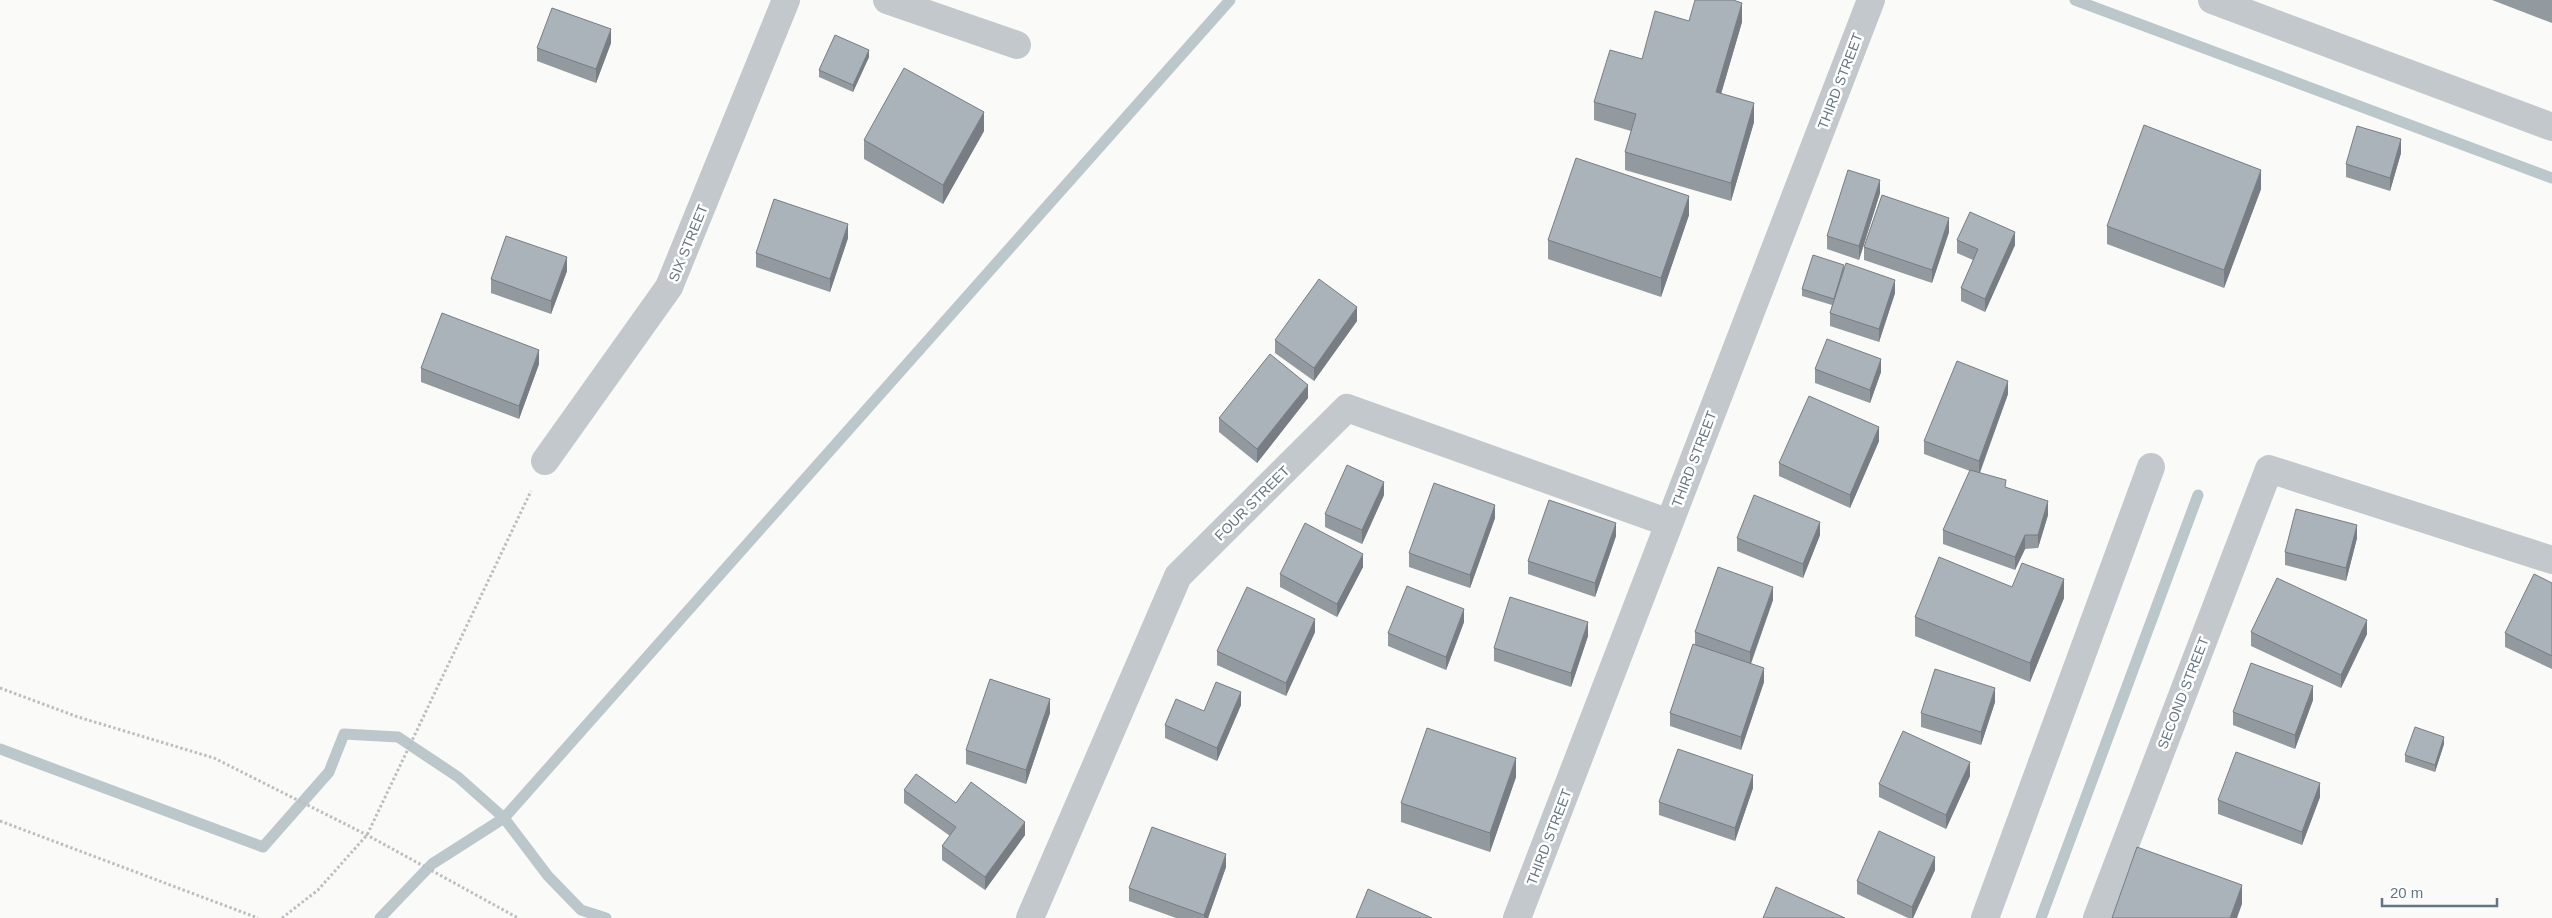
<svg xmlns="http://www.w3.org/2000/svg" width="2552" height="918" font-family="Arial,sans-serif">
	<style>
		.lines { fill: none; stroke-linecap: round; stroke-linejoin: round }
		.stream { stroke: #bbc7cb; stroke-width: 11 }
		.path { stroke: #bbbfc2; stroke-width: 3; stroke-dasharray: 2.5 2.5; stroke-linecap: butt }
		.minor { stroke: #c3c8cc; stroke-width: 28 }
		.wall { fill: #929a9f }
		.shaded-wall { fill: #777d82 }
		.building { fill: #aab3b9; stroke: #777d82 }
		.labels { text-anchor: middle; stroke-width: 5; stroke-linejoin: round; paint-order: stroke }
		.street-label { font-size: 14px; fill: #657683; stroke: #fff }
	</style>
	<rect width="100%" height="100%" fill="#fafaf8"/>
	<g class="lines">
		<path class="stream" d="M2075 0 2552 178
			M0 749 263 847 329 772 344 734 398 737 458 777 504 818 548 876 581 910 606 918
			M380 918 432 864 504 818 1230 0
			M2041 918 2198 495"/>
		<path class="path" d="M0 688 78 717 214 758 367 835 518 918
			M0 821 258 918
			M282 918 318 890 367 835 531 491"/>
		<path class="minor" d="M887 0 1017 45
			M2212 0 2552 127
			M545 461 669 287 786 0
			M1030 918 1178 576 1347 408 1669 523
			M1517 918 1871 0
			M1985 918 2151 467
			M2097 918 2269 469 2552 560"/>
	</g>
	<path class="wall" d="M2492 0H2552V23Z
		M1689 21 1742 22 1721 94 1754 122 1731 201 1625 170V152L1631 131 1594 120V102L1642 59Z
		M611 43 596 83 537 61V48Z
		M869 57 853 92 819 77V70Z
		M984 131 943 204 864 159V140Z
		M2401 153 2390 191 2346 177V164Z
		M2261 189 2224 288 2107 244V226Z
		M1880 193 1859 260 1827 249V236Z
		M1689 215 1661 297 1548 259V240Z
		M1949 232 1932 283 1864 260V247Z
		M848 238 830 292 756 267V253Z
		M1957 240 2015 245 1985 312 1961 301V288L1973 260 1957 253Z
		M1844 268 1895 293 1879 342 1830 326V313L1832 305 1802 296V289Z
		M567 271 551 314 491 293V279Z
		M1357 321 1314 381 1275 353V340Z
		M539 364 519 419 421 382V368Z
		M1815 369 1881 372 1870 403 1815 383Z
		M2008 394 1980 473 2006 488 2048 515 2038 548 2025 549 2015 570 1943 544V530L1970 471 1924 454V441Z
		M1308 398 1257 463 1219 432V418Z
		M1879 441 1850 508 1779 476V463Z
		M1384 495 1362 544 1325 527V514Z
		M1495 518 1470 588 1409 567V553Z
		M1820 535 1803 578 1737 551V538Z
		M1616 536 1595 597 1528 574V561Z
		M2357 538 2346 581 2285 565V552Z
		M1363 567 1337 617 1280 587V574Z
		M2552 583V669L2505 647V633Z
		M2064 598 2030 682 1915 636V617Z
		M1773 600 1751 664 1764 682 1741 750 1670 726V713L1695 645V632Z
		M1464 622 1446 670 1388 646V633Z
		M1315 632 1286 696 1217 665V651Z
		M2251 632 2367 634 2341 688 2251 646Z
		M1588 636 1571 687 1494 661V648Z
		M2313 700 2295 749 2233 725V712Z
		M1995 702 1981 745 1921 727V713Z
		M1241 705 1217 761 1165 738V725L1204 711Z
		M1050 713 1026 784 966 764V750Z
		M2444 744 2435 772 2405 762V755Z
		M1970 776 1946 829 1879 797V784Z
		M1516 777 1490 852 1401 822V803Z
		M1753 788 1735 841 1659 815V802Z
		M904 790 956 803 1025 835 985 890 942 860V846L950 836 904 803Z
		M2320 797 2302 845 2218 814V800Z
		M1226 867 1208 918H1176L1129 901V888Z
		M1935 870 1913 918H1908L1857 894V881Z"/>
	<path class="shaded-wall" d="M1742 3V22L1716 111V92Z
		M611 29V43L596 83V69Z
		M869 50V57L853 92V85Z
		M1754 103V122L1731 201V183Z
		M984 112V131L943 204V185Z
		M2401 139V153L2390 191V178Z
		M2261 170V189L2224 288V270Z
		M1880 180V193L1859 260V246Z
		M1689 196V215L1661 297V278Z
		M1949 218V232L1932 283V270Z
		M848 224V238L830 292V279Z
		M2015 232V245L1985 312V299Z
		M567 257V271L551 314V301Z
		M1895 280V293L1879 342V329Z
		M1357 307V321L1314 381V368Z
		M539 350V364L519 419V406Z
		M1881 359V372L1870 403V390Z
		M2008 381V394L1979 474V461Z
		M1308 385V398L1257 463V449Z
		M1879 427V441L1850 508V495Z
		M1384 482V495L1362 544V530Z
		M2048 501V515L2038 548V535Z
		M1495 505V518L1470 588V575Z
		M1820 522V535L1803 578V564Z
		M1616 523V536L1595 597V583Z
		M2357 525V538L2346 581V568Z
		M2025 535V549L2015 570V557Z
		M1363 554V567L1337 617V604Z
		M2064 579V598L2030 682V663Z
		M1773 587V600L1750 665V652Z
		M1464 609V622L1446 670V657Z
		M1315 619V632L1286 696V683Z
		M2367 620V634L2341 688V675Z
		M1588 622V636L1571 687V673Z
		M1764 668V682L1741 750V737Z
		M2313 686V700L2295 749V735Z
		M1995 688V702L1981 745V732Z
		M1241 692V705L1217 761V748Z
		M1050 699V713L1026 784V770Z
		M2444 737V744L2435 772V765Z
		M1516 758V777L1490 852V833Z
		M1970 762V776L1946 829V815Z
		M1753 775V788L1735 841V828Z
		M2320 783V797L2302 845V832Z
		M1025 822V835L985 890V877Z
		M1226 854V867L1208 918H1204V915Z
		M1935 857V870L1913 918H1912V907Z
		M2242 885V904L2237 918H2230Z"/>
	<path class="building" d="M1695 0H1733L1742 3 1716 92 1754 103 1731 183 1625 152 1636 114 1594 102 1610 50 1642 59 1655 11 1689 21Z
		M552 8 611 29 596 69 537 48Z
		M835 35 869 50 853 85 819 70Z
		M904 68 984 112 943 185 864 140Z
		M2144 125 2261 170 2224 270 2107 226Z
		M2357 126 2401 139 2390 178 2346 164Z
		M1576 158 1689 196 1661 278 1548 240Z
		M1848 170 1880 180 1859 246 1827 236Z
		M1882 195 1949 218 1932 270 1864 247Z
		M774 199 848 224 830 279 756 253Z
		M1970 212 2015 232 1985 299 1961 288 1978 249 1957 240Z
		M506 236 567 257 551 301 491 279Z
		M1813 255 1844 265 1834 299 1802 289Z
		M1846 263 1895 280 1879 329 1830 313Z
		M1319 279 1357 307 1314 368 1275 340Z
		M442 313 539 350 519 406 421 368Z
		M1827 339 1881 359 1870 390 1815 369Z
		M1270 354 1308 385 1257 449 1219 418Z
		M1957 361 2008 381 1979 461 1924 441Z
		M1809 396 1879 427 1850 495 1779 463Z
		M1347 465 1384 482 1362 530 1325 514Z
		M1970 470 2006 480 2005 487 2048 501 2038 535H2025L2015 557 1943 530Z
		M1434 483 1495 505 1470 575 1409 553Z
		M1754 495 1820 522 1803 564 1737 538Z
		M1549 500 1616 523 1595 583 1528 561Z
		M2296 509 2357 525 2346 568 2285 552Z
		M1305 523 1363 554 1337 604 1280 574Z
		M1939 557 2012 587 2022 563 2064 579 2030 663 1915 617Z
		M1718 567 1773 587 1750 652 1695 632Z
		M2534 574 2552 583V656L2505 633Z
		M2277 578 2367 620 2341 675 2251 632Z
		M1407 586 1464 609 1446 657 1388 633Z
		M1247 587 1315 619 1286 683 1217 651Z
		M1510 597 1588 622 1571 673 1494 648Z
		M1693 644 1764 668 1741 737 1670 713Z
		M2251 663 2313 686 2295 735 2233 712Z
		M1935 669 1995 688 1981 732 1921 713Z
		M990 679 1050 699 1026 770 966 750Z
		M1216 682 1241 692 1217 748 1165 725 1176 699 1204 711Z
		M2415 727 2444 737 2435 765 2405 755Z
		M1427 728 1516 758 1490 833 1401 803Z
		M1903 731 1970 762 1946 815 1879 784Z
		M1678 749 1753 775 1735 828 1659 802Z
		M2236 752 2320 783 2302 832 2218 800Z
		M916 774 956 803 971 782 1025 822 985 877 942 846 956 827 904 790Z
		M1152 827 1226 854 1204 915 1129 888Z
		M1879 831 1935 857 1912 907 1857 881Z
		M2137 847 2242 885 2230 918H2112Z
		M1776 887 1845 918H1763Z
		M1368 889 1432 918H1356Z"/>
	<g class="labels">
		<g class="street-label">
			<text transform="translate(1840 81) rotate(-69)" y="5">THIRD STREET</text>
			<text transform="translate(688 243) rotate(-68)" y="5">SIX STREET</text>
			<text transform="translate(1694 459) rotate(-69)" y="5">THIRD STREET</text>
			<text transform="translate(1252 503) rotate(-45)" y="5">FOUR STREET</text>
			<text transform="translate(2183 693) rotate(-69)" y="5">SECOND STREET</text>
			<text transform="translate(1549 837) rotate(-69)" y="5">THIRD STREET</text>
		</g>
	</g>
	<path d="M2382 898v8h115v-8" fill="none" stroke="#657683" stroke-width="2.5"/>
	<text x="2390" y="898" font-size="15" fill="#657683" stroke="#ffffff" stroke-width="4" paint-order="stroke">20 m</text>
</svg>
